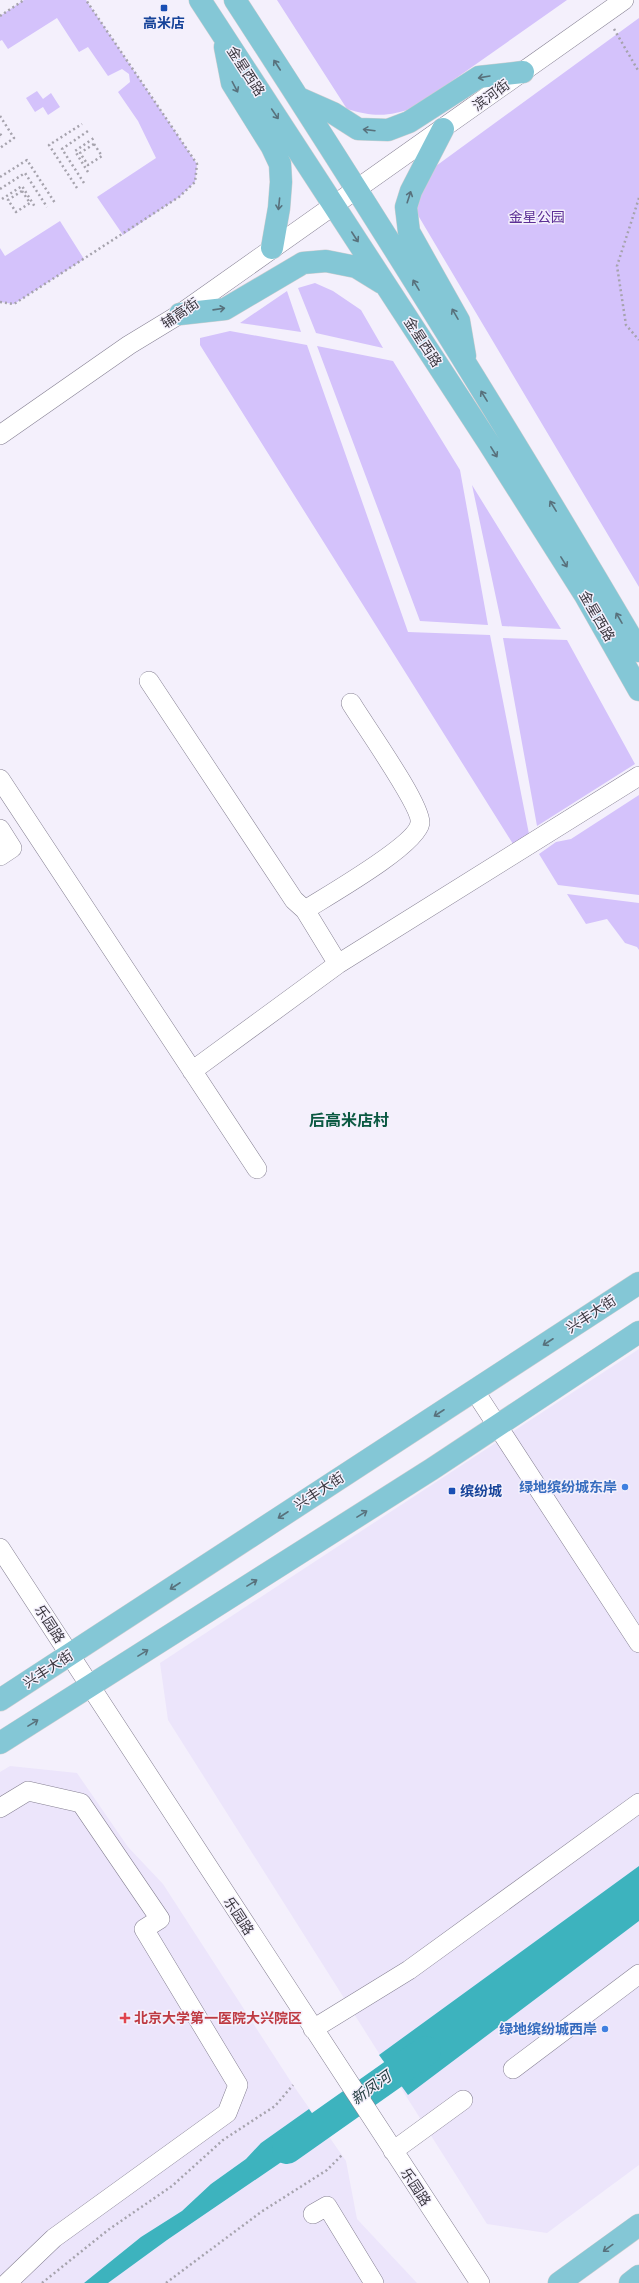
<svg xmlns="http://www.w3.org/2000/svg" width="639" height="2283" font-family="Signika,'Noto Sans SC',sans-serif">
	<style>
		.built { fill: #ece5fb }
		.green { fill: #d4c2fb }
		.water { fill: #3db3be }
		.lines { fill: none; stroke-linecap: round; stroke-linejoin: round }
		.river { stroke: #3db3be; stroke-width: 30 }
		.minor-casing { stroke: #868093; stroke-width: 20 }
		.major-casing { stroke: #d0cfd1; stroke-width: 23 }
		.path { stroke: #a6a3ad; stroke-width: 2.5; stroke-dasharray: 2 3; stroke-linecap: butt }
		.minor { stroke: #fff; stroke-width: 19 }
		.major { stroke: #84c7d6; stroke-width: 22 }
		.oneway { stroke: #58717c }
		.transit-dot { fill: #1a4fb4; stroke: #f4f0fc; stroke-width: 1.5 }
		.shop-dot { fill: #3f7fe0; stroke: #f4f0fc; stroke-width: 1.5 }
		.health-dot { fill: #e0444e; stroke: #f4f0fc; stroke-width: 1.5 }
		.labels { text-anchor: middle; stroke-width: 3; stroke-linejoin: round; paint-order: stroke }
		.transit-label { font-size: 14px; font-weight: bold; fill: #164399; stroke: #f4f0fc }
		.street-label { font-size: 14px; fill: #3b3840; stroke: #f4f0fc }
		.park-label { font-size: 14px; fill: #5d3096; stroke: #f4f0fc }
		.shop-label { font-size: 14px; font-weight: bold; fill: #366cbe; stroke: #f4f0fc; text-anchor: end }
		.health-label { font-size: 14px; font-weight: bold; fill: #be3a42; stroke: #f4f0fc; text-anchor: start }
		.water-label { font-size: 15px; font-style: italic; fill: #223c3f; stroke: #f4f0fc }
		.quarter-label { font-size: 16px; font-weight: bold; fill: #0b5942; stroke: #f4f0fc }
	</style>
	<rect width="100%" height="100%" fill="#f4f0fc"/>
	<path class="built" d="M639 1349V2165L547 2233 487 2224 168 1720 160 1663Z
		M10 1766 77 1773 128 1847 163 1884 293 2085 346 2161 357 2219 417 2283H0V1772Z"/>
	<path class="green" d="M24 0H86L197 164 195 182 179 197 123 235 97 197 156 158 138 121 118 92 130 82 129 74 122 69 108 76 88 47 79 52 57 18 8 49 2 40 0 41V16Z
		M277 0H567L415 107C390 117 373 117 347 109Z
		M639 18V587L403 190Z
		M37 91 43 99 51 93 60 107 48 115 43 107 35 112 26 98Z
		M60 221 84 259 14 304 0 302V248L5 256Z
		M315 283 333 291 361 310 383 348 316 333 298 288Z
		M287 291 301 332 240 323Z
		M230 331 307 345 408 632 490 635 529 834 513 844 200 345V338Z
		M317 346 393 361 460 470 488 625 420 621Z
		M472 485 561 629 502 626Z
		M503 638 567 640 635 764 537 826Z
		M639 795V895L558 885 539 854 556 842 571 839Z
		M567 894 639 903V950L637 947 625 943 607 919 586 924Z"/>
	<path class="water" d="M639 1866V1921L408 2095 379 2055Z
		M309 2109 324 2130 296 2152 167 2240 108 2283H84L141 2237 182 2211 211 2184 246 2159 261 2143Z"/>
	<g class="lines">
		<path class="river" d="M287 2149 426 2051"/>
		<defs>
			<path id="minor" d="M0 435 129 345 180 314 624 0
				M149 681 294 900 305 910 338 964 639 776
				M0 779 257 1169
				M0 829 12 848 0 856
				M305 910C327 896 417 845 420 823 422 806 363 723 351 703
				M192 1071 338 964
				M474 1390 639 1643
				M0 1548 480 2283
				M0 1808 28 1791 81 1803 160 1919 144 1929 238 2085 227 2113 54 2238 7 2283
				M313 2029 409 1970 639 1803
				M513 2069 639 1974
				M393 2151 463 2100
				M313 2214 327 2206 374 2283"/>
			<path id="major" d="M200 0 488 442 585 595 639 690
				M235 0C374 214 510 431 639 651
				M225 47 232 83 272 147 280 164 281 182 279 208 272 248
				M299 98 333 113 358 129 388 130 409 122 479 77 523 72
				M443 129 411 191 406 207 409 232 459 321 465 356
				M180 314 225 309 303 263 326 261 356 267 382 283
				M0 1700 639 1283
				M0 1743 432 1469 639 1332
				M559 2283 639 2225
				M630 2283 639 2276"/>
		</defs>
		<use href="#minor" class="minor-casing"/>
		<use href="#major" class="major-casing"/>
		<path class="path" d="M0 16 24 0
			M614 29 639 72
			M0 116 14 138 0 148
			M0 134 2 136 0 137
			M94 144 102 156 88 165 80 153Z
			M88 172 75 151 94 138
			M0 177 27 160 55 203
			M84 183 62 149 88 131
			M77 188 49 145 82 124
			M0 189 25 173 47 207
			M22 191 30 203 16 212 8 200Z
			M639 198 617 266 626 325 639 340
			M2 199 22 186 35 207
			M0 302 14 304 179 197 195 182 197 164 86 0
			M42 2283 108 2230 172 2186 223 2140 275 2106 293 2085
			M166 2283 261 2212 327 2170 342 2155"/>
		<use href="#minor" class="minor"/>
		<use href="#major" class="major"/>
	</g>
	<defs><path id="oneway-shaft" d="M-6 0H5M1.5-3L5.5 0L1.5 3" fill="none" stroke-width="1.6" stroke-linecap="round" stroke-linejoin="round"/></defs>
	<g class="oneway">
		<use href="#oneway-shaft" transform="translate(277 65) rotate(-123)"/>
		<use href="#oneway-shaft" transform="translate(484 77) rotate(170)"/>
		<use href="#oneway-shaft" transform="translate(235 87) rotate(62)"/>
		<use href="#oneway-shaft" transform="translate(275 114) rotate(56)"/>
		<use href="#oneway-shaft" transform="translate(369 130) rotate(-173)"/>
		<use href="#oneway-shaft" transform="translate(409 197) rotate(-72)"/>
		<use href="#oneway-shaft" transform="translate(279 204) rotate(96)"/>
		<use href="#oneway-shaft" transform="translate(355 237) rotate(57)"/>
		<use href="#oneway-shaft" transform="translate(416 285) rotate(-121)"/>
		<use href="#oneway-shaft" transform="translate(219 309) rotate(-8)"/>
		<use href="#oneway-shaft" transform="translate(455 314) rotate(-120)"/>
		<use href="#oneway-shaft" transform="translate(484 396) rotate(-122)"/>
		<use href="#oneway-shaft" transform="translate(494 452) rotate(58)"/>
		<use href="#oneway-shaft" transform="translate(553 506) rotate(-122)"/>
		<use href="#oneway-shaft" transform="translate(564 562) rotate(58)"/>
		<use href="#oneway-shaft" transform="translate(619 618) rotate(-120)"/>
		<use href="#oneway-shaft" transform="translate(548 1342) rotate(147)"/>
		<use href="#oneway-shaft" transform="translate(439 1413) rotate(147)"/>
		<use href="#oneway-shaft" transform="translate(362 1514) rotate(-32)"/>
		<use href="#oneway-shaft" transform="translate(283 1515) rotate(147)"/>
		<use href="#oneway-shaft" transform="translate(252 1583) rotate(-32)"/>
		<use href="#oneway-shaft" transform="translate(175 1586) rotate(147)"/>
		<use href="#oneway-shaft" transform="translate(143 1653) rotate(-32)"/>
		<use href="#oneway-shaft" transform="translate(33 1723) rotate(-32)"/>
		<use href="#oneway-shaft" transform="translate(608 2248) rotate(144)"/>
	</g>
	<g class="transit-dot">
		<rect x="160" y="4" width="8" height="8" rx="2"/>
		<rect x="448" y="1487" width="8" height="8" rx="2"/>
	</g>
	<g class="shop-dot">
		<circle cx="625" cy="1487" r="4"/>
		<circle cx="605" cy="2029" r="4"/>
	</g>
	<path class="health-dot" d="M123 2012h4v4h4v4h-4v4h-4v-4h-4v-4h4z"/>
	<g class="labels">
		<g class="transit-label">
			<text x="164" y="28">高米店</text>
			<text x="460" y="1496" text-anchor="start">缤纷城</text>
		</g>
		<g class="street-label">
			<text transform="translate(246 71) rotate(57)" y="5">金星西路</text>
			<text transform="translate(491 95) rotate(-36)" y="5">滨河街</text>
			<text transform="translate(180 313) rotate(-34)" y="5">辅高街</text>
			<text transform="translate(423 342) rotate(57)" y="5">金星西路</text>
			<text transform="translate(597 616) rotate(60)" y="5">金星西路</text>
			<text transform="translate(591 1314) rotate(-33)" y="5">兴丰大街</text>
			<text transform="translate(319 1491) rotate(-33)" y="5">兴丰大街</text>
			<text transform="translate(50 1624) rotate(57)" y="5">乐园路</text>
			<text transform="translate(48 1669) rotate(-33)" y="5">兴丰大街</text>
			<text transform="translate(239 1916) rotate(57)" y="5">乐园路</text>
			<text transform="translate(416 2187) rotate(57)" y="5">乐园路</text>
		</g>
		<g class="park-label">
			<text x="537" y="222">金星公园</text>
		</g>
		<g class="shop-label">
			<text x="617" y="1492">绿地缤纷城东岸</text>
			<text x="597" y="2034">绿地缤纷城西岸</text>
		</g>
		<g class="health-label">
			<text x="134" y="2023">北京大学第一医院大兴院区</text>
		</g>
		<g class="water-label">
			<text transform="translate(371 2088) rotate(-36)" y="5">新凤河</text>
		</g>
		<g class="quarter-label">
			<text x="349" y="1126">后高米店村</text>
		</g>
	</g>
</svg>
